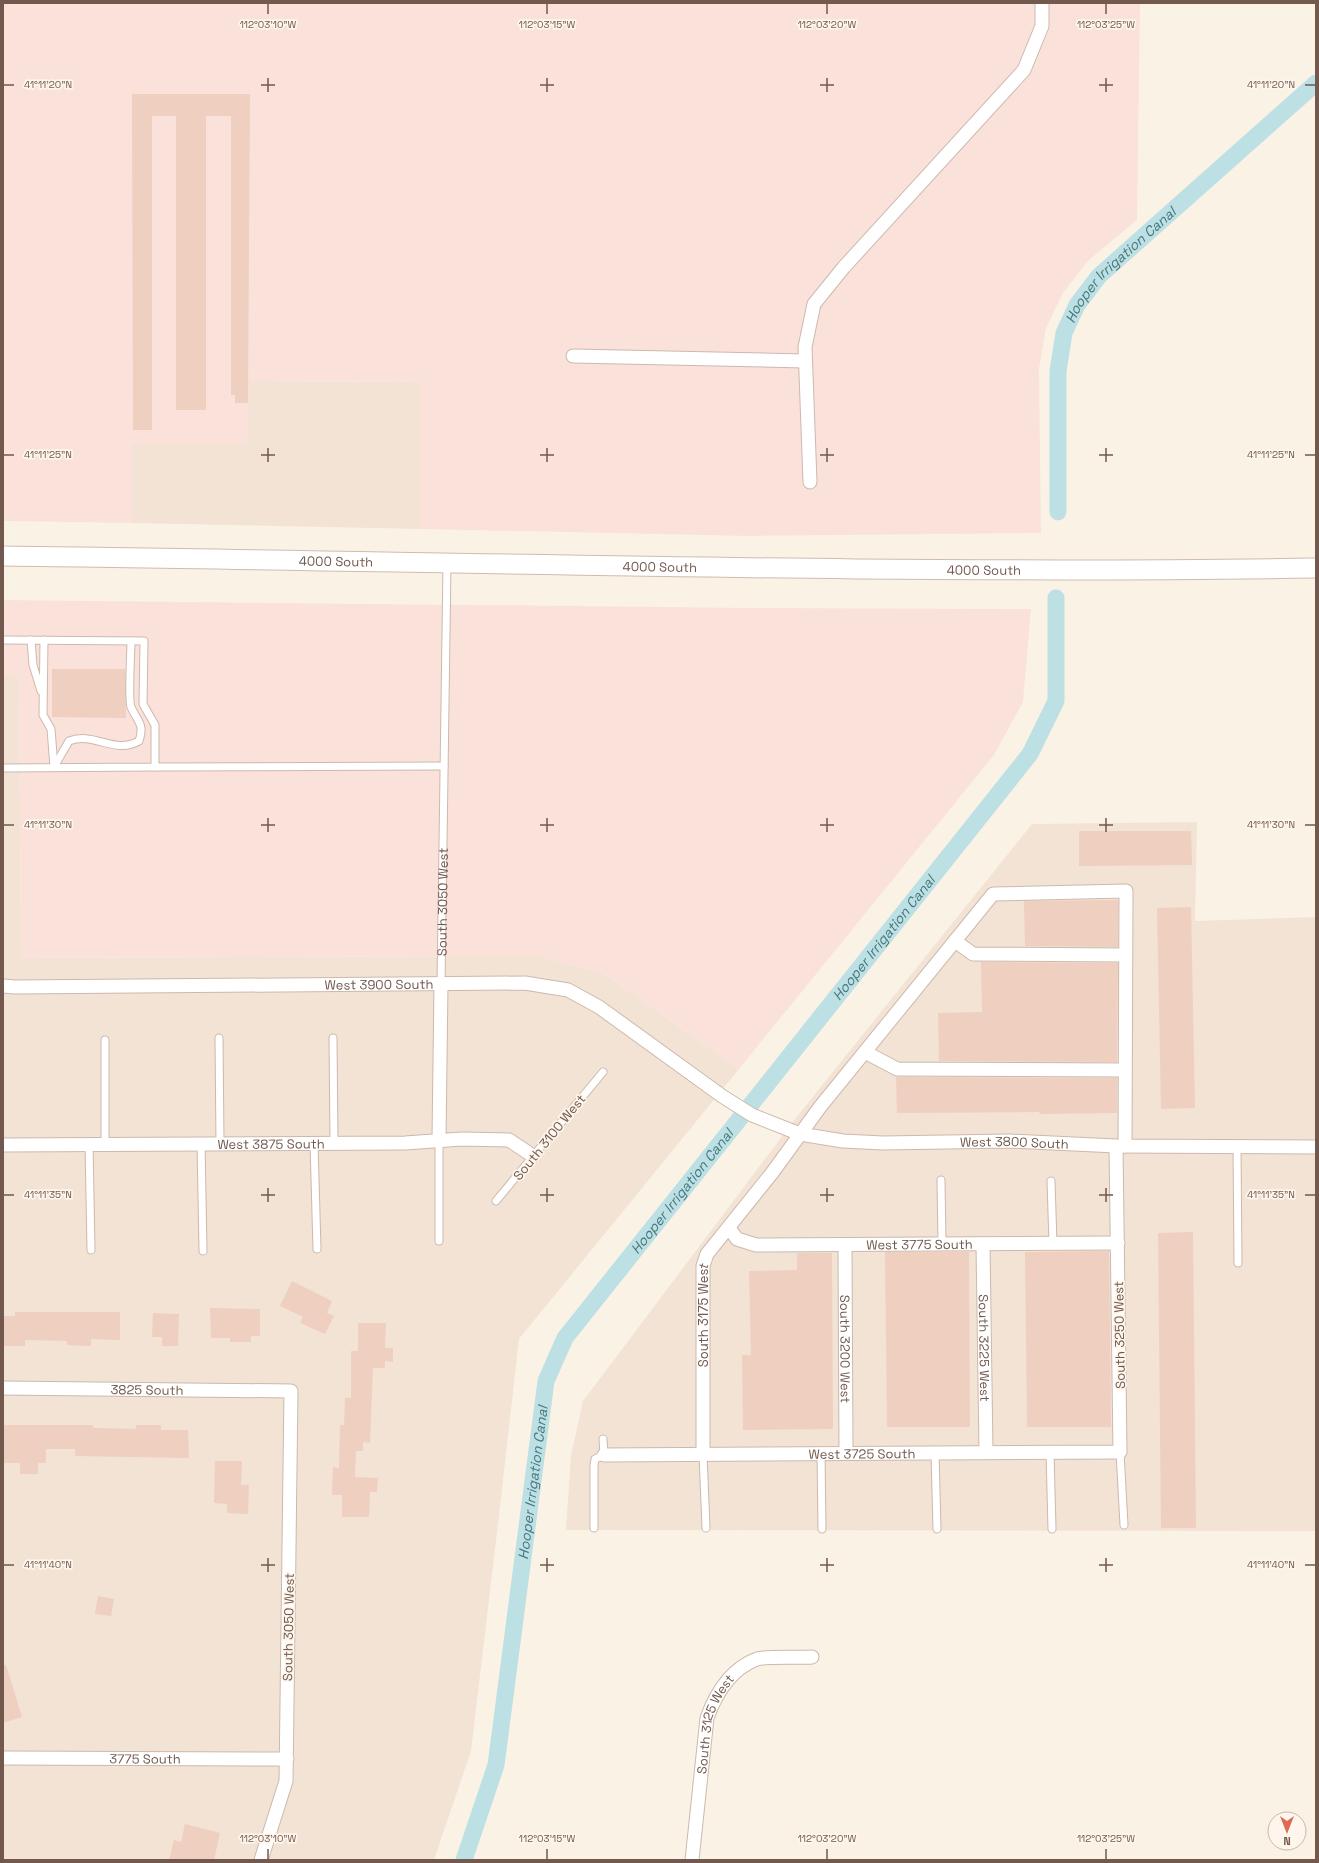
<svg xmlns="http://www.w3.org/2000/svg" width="1319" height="1863" font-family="'Space Grotesk',sans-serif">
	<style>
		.residential { fill: #f2e3d5 }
		.commercial { fill: #fae2db }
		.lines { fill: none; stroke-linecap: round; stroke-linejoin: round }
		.canal { stroke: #bce0e3; stroke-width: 17 }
		.building { fill: #eecfc0 }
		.service-casing { stroke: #ccb9ad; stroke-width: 9 }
		.minor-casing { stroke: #ccb9ad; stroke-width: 15 }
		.secondary-casing { stroke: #d0bbae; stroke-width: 21 }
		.service { stroke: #fff; stroke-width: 7 }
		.minor { stroke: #fff; stroke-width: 13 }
		.secondary { stroke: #fff; stroke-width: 19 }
		.ticks { fill: none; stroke: #72584d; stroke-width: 1.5 }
		.labels { text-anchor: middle; stroke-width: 3.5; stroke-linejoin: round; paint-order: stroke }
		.street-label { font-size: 13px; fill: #72584d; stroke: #fef6ec }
		.water-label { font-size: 14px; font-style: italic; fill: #45777d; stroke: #fef6ec }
		.ticks-label { font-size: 10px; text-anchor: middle; fill: #72584d; stroke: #fef6ec; stroke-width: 3.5; stroke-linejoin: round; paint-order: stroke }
	</style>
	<rect width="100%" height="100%" fill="#fbf2e6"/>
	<path class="residential" d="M248 381 420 382V529L132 523 131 443 248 444Z
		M3 676H19L21 958 540 956 603 973 739 1069 519 1339 498 1524 471 1751 434 1860H3Z
		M1197 822 1195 921 1316 917V1531L566 1530 571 1455 583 1401 795 1119 1032 824Z"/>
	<path class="commercial" d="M3 3H1140L1137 220 1088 261 1063 293 1046 328 1039 369 1041 533 749 536 420 529V382L248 381V444H132V523L3 521Z
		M3 600 756 608 1031 609 1023 702 994 755 739 1069 603 973 540 956 21 958 19 677 3 676Z"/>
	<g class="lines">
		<g class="canal">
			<path id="s1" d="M1058 512V371L1064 333 1077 305 1099 276 1316 83"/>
			<path id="s2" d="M464 1860 496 1765 546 1381 565 1338 1030 754 1056 701V598"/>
		</g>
	</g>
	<path class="building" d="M132 94H250L248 403H235V395H231V116H206V410H176V116H152V430H133Z
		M52 669H125L126 718 52 717Z
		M1079 831H1191L1192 865 1079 866Z
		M1118 900V947L1025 946 1024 901Z
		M1191 907 1195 1108 1161 1109 1157 908Z
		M981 962 1118 963 1117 1062 939 1061 938 1013 982 1012Z
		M896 1077 1117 1078V1113L1040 1114 1039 1112 897 1113Z
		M1193 1232 1196 1528H1161L1158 1233Z
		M1109 1251 1111 1427H1027L1025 1252Z
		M885 1252H969L970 1427H887Z
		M797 1253H832L833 1429 743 1430 742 1355H751L749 1271 797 1270Z
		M292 1281 332 1301 327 1313 334 1316 325 1334 300 1323 303 1317 280 1306Z
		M210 1308 260 1309V1336H251V1342H230V1338H211Z
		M15 1312H120V1340L91 1339V1346L67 1345V1341L25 1340V1346H3V1316H15Z
		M153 1313 179 1314 178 1346H162V1337H152Z
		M358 1323H386L385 1348H393V1362L385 1361V1368H373L370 1443 363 1442V1451H356L355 1477 378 1478 377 1492H370L369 1517H342V1495H332L333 1467 339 1468 340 1425H344L345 1398H351V1351H358Z
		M3 1425H93V1428L136 1429V1425H161V1430H188L189 1458 75 1456V1449H46V1463H38V1474H20V1463H3Z
		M215 1461H242L241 1485H249L248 1514 227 1513V1504L214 1503Z
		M98 1596 114 1599 111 1616 95 1614Z
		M3 1665H6L22 1717 3 1723Z
		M185 1824 220 1833 214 1860H169L174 1840 181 1842Z"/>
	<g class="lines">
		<defs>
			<g id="service">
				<path d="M3 640 144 641 143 704 155 725V767L3 768"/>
				<path d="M31 640 33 665 41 691"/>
				<path d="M44 640 43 715 51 729 54 767"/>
				<path d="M54 767 69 741C94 731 114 755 139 741 145 724 137 721 131 707 128 700 131 652 131 641"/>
				<path d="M155 767 444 766"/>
				<path id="s3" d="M441 984 447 564"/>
				<path d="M219 1038 220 1143"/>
				<path d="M333 1038 334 1142"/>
				<path d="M105 1040V1144"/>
				<path d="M201 1143 203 1251"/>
				<path d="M314 1143 317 1249"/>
				<path d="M89 1144 91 1250"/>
				<path d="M1237 1146 1238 1263"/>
				<path d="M941 1180 942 1244"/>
				<path d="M1051 1181 1053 1244"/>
				<path d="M496 1201 603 1072"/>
				<path d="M439 1241V1140"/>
				<path d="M1050 1452 1052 1529"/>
				<path d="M1120 1452 1124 1525"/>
				<path d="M821 1453 822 1529"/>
				<path d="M935 1453 937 1529"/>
				<path d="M703 1454 706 1528"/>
				<path d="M594 1528V1465L595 1459 604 1455 603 1439"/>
			</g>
			<g id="minor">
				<path d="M573 356 805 361"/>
				<path d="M810 482 805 347 814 304 844 267 1024 70 1042 26V3"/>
				<path d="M955 941 973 954 1125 955"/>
				<path id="s4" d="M3 986 15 987 525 983 568 990 599 1007 722 1096 752 1115 800 1134 843 1141 883 1143 1009 1141 1116 1146 1316 1147"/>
				<path d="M865 1052 897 1069 1125 1070"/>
				<path d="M439 1140 441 984"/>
				<path id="s5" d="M3 1145 405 1143 462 1139 509 1140 533 1156"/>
				<path id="s6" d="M729 1228 737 1239 756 1245 1118 1243"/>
				<path id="s7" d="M983 1244 986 1452"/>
				<path id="s8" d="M845 1245 846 1453"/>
				<path id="s9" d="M3 1388 291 1391 286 1781 261 1860"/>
				<path id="s10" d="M703 1454V1266L707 1254 772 1173 820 1107 993 894 1126 891 1125 1146"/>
				<path id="s11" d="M604 1455 1120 1452 1116 1146"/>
				<path id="s12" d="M3 1758 287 1759"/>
				<path id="s13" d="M692 1860 707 1718C716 1693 730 1669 757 1659 766 1656 800 1658 812 1657"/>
			</g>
			<g id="secondary">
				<path id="s14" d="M3 556C441 561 878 575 1316 568"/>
			</g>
		</defs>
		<use href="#service" class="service-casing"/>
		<use href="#minor" class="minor-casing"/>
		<use href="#secondary" class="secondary-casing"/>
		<use href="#service" class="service"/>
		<use href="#minor" class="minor"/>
		<use href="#secondary" class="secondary"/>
	</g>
	<path class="ticks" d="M268 4V14M547 4V14M827 4V14M1106 4V14M268 78V92M547 78V92M827 78V92M1106 78V92M4 85H14M261 85H275M540 85H554M820 85H834M1099 85H1113M1305 85H1315M268 448V462M547 448V462M827 448V462M1106 448V462M4 455H14M261 455H275M540 455H554M820 455H834M1099 455H1113M1305 455H1315M268 818V832M547 818V832M827 818V832M1106 818V832M4 825H14M261 825H275M540 825H554M820 825H834M1099 825H1113M1305 825H1315M268 1188V1202M547 1188V1202M827 1188V1202M1106 1188V1202M4 1195H14M261 1195H275M540 1195H554M820 1195H834M1099 1195H1113M1305 1195H1315M268 1558V1572M547 1558V1572M827 1558V1572M1106 1558V1572M4 1565H14M261 1565H275M540 1565H554M820 1565H834M1099 1565H1113M1305 1565H1315M268 1849V1859M547 1849V1859M827 1849V1859M1106 1849V1859"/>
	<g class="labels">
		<g class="street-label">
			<text dy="5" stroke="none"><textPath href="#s14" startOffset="333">4000 South</textPath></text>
			<text dy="5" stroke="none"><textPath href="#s14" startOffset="657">4000 South</textPath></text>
			<text dy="5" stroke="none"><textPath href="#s14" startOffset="981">4000 South</textPath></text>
			<text dy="5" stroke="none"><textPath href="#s3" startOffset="82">South 3050 West</textPath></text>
			<text dy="5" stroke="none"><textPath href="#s4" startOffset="376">West 3900 South</textPath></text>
			<text transform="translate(549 1137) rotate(-51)" y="5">South 3100 West</text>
			<text dy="5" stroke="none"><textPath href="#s5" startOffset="268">West 3875 South</textPath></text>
			<text dy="5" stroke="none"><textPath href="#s4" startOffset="1055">West 3800 South</textPath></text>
			<text dy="5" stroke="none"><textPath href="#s6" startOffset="197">West 3775 South</textPath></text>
			<text dy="5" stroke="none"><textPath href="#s10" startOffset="139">South 3175 West</textPath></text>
			<text transform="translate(1119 1335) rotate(-91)" y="5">South 3250 West</text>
			<text dy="5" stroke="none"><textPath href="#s7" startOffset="104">South 3225 West</textPath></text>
			<text dy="5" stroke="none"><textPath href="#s8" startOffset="104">South 3200 West</textPath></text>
			<text dy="5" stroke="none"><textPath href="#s9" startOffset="144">3825 South</textPath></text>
			<text dy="5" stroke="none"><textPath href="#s11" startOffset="258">West 3725 South</textPath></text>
			<text transform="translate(288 1627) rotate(-89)" y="5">South 3050 West</text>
			<text dy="5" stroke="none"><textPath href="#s13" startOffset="139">South 3125 West</textPath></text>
			<text dy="5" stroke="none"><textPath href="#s12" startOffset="142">3775 South</textPath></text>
		</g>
		<g class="water-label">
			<text dy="5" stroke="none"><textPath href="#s1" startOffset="269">Hooper Irrigation Canal</textPath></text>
			<text dy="5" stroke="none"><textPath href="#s2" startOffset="1046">Hooper Irrigation Canal</textPath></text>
			<text dy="5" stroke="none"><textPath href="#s2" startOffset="722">Hooper Irrigation Canal</textPath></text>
			<text dy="5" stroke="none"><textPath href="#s2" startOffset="385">Hooper Irrigation Canal</textPath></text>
		</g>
	</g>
	<g class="ticks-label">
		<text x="268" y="28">112°03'10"W</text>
		<text x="547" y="28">112°03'15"W</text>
		<text x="827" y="28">112°03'20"W</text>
		<text x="1106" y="28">112°03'25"W</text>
		<text x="1271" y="88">41°11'20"N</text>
		<text x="48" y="88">41°11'20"N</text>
		<text x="1271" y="458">41°11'25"N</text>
		<text x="48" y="458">41°11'25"N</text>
		<text x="1271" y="828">41°11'30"N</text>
		<text x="48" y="828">41°11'30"N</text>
		<text x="1271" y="1198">41°11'35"N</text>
		<text x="48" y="1198">41°11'35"N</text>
		<text x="48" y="1568">41°11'40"N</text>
		<text x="1271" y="1568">41°11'40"N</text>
		<text x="268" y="1842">112°03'10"W</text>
		<text x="547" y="1842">112°03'15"W</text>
		<text x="827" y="1842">112°03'20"W</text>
		<text x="1106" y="1842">112°03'25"W</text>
	</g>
	<rect width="1319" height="1863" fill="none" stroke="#72584d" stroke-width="8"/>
	<g transform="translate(1287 1831) rotate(180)"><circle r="19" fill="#fef6ec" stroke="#c6b7ac"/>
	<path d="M0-3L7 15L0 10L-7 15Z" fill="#dc6a54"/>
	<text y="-6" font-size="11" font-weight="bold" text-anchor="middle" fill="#72584d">N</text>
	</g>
</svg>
